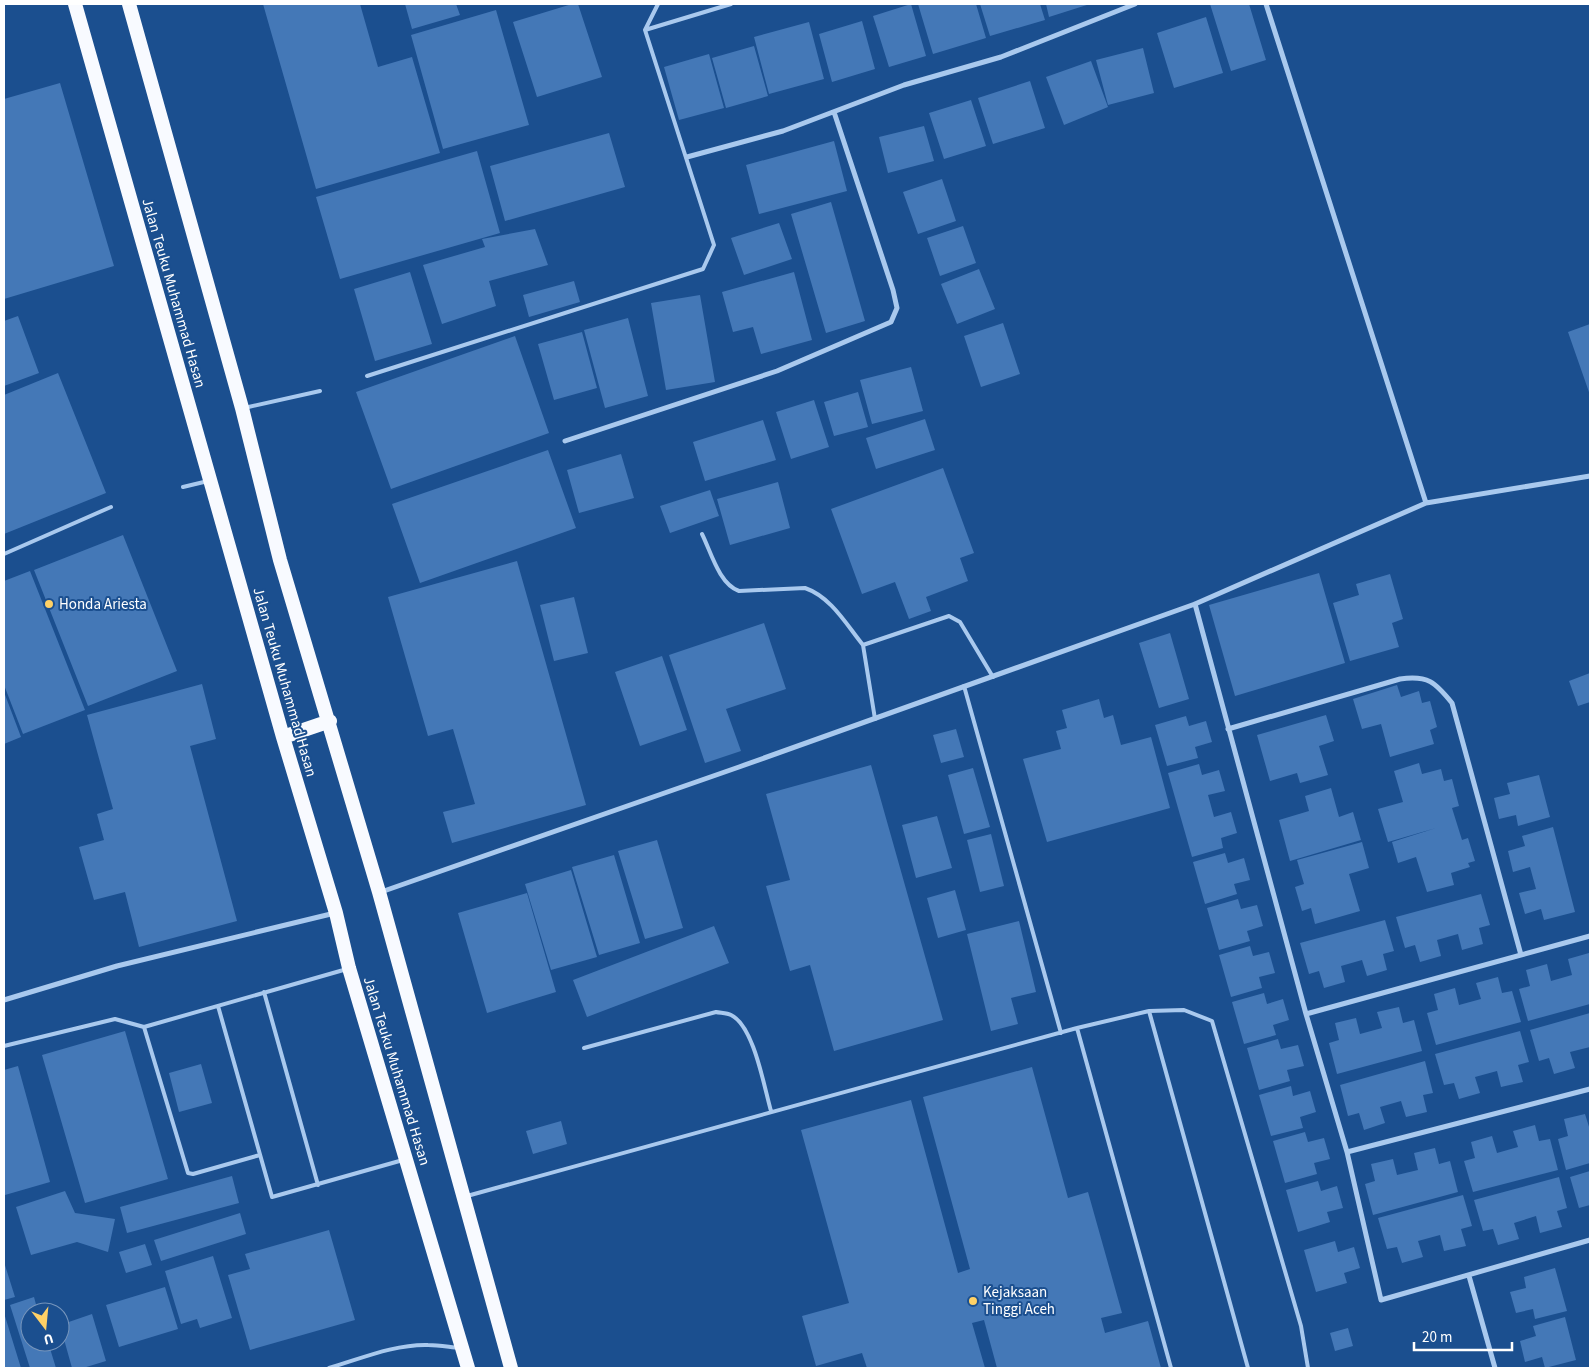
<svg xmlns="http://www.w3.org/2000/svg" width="1594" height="1372" font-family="'Source Sans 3',sans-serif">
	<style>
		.building { fill: #4478b7 }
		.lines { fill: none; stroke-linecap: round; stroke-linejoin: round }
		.service { stroke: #a9c9ee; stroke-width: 4 }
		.minor { stroke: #a9c9ee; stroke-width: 5 }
		.trunk { stroke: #f8faff; stroke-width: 14 }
		.poi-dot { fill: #ffd166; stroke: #1b4f8f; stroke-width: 2 }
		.labels { text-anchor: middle; stroke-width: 4; stroke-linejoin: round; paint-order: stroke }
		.street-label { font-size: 15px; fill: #fff; stroke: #1b4f8f }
		.poi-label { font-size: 15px; fill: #fff; stroke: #1b4f8f; text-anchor: start }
	</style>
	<rect width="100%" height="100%" fill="#1b4f8f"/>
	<path class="building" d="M263 4H360L378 67 412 57 440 153 316 189Z
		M405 4H456L460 15 412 29Z
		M572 4H578L602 77 537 97 513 22Z
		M911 4 926 56 889 67 873 16Z
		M918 4H976L986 38 933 54Z
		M980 4H1040L1045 20 990 36Z
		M1046 4H1090L1049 17Z
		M1210 4H1249L1266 60 1231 71Z
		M496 10 529 125 443 149 411 35Z
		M1206 17 1223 73 1174 88 1157 33Z
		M862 21 875 69 832 82 819 34Z
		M809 22 824 79 769 94 754 37Z
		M754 46 768 96 726 108 712 58Z
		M1143 48 1154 93 1108 105 1096 60Z
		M709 54 724 108 679 120 664 67Z
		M1091 61 1108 107 1064 125 1046 77Z
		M1030 81 1045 128 993 144 978 98Z
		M60 83 114 266 4 299V99Z
		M971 100 986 146 944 159 929 113Z
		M924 126 934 161 888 173 879 137Z
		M609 133 625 187 505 221 490 166Z
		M834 141 847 191 759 214 746 165Z
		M477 151 500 233 340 279 316 197Z
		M942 179 956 221 918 234 903 192Z
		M831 202 865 321 826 333 791 214Z
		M779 223 792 259 744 275 731 238Z
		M963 226 976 263 940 276 927 238Z
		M535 229 548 265 489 281 496 306 442 324 423 265 485 247 482 239Z
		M979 269 995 309 957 324 941 284Z
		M410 272 432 344 375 361 354 289Z
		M794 272 812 340 761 354 753 327 733 332 722 292Z
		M574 281 580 302 529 317 523 295Z
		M700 295 715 382 666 390 651 303Z
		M18 316 39 373 4 386V321Z
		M628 318 648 396 605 408 584 330Z
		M1003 323 1020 374 981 387 964 336Z
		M1590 324V395L1568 332Z
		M582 332 597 388 554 400 538 344Z
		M515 336 549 433 391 489 356 392Z
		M911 367 923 411 872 424 860 380Z
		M58 373 106 493 4 534V395Z
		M858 392 868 427 834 436 824 402Z
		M814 400 829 447 791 459 776 412Z
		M925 419 935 450 876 469 866 438Z
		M763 420 776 460 705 481 693 442Z
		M548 450 576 528 420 583 392 504Z
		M621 454 634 498 579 513 567 470Z
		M943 468 974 553 960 558 968 581 926 597 931 611 909 619 895 582 862 594 831 509Z
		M778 482 790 528 730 545 717 499Z
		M710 490 719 516 670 533 660 506Z
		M123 535 177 671 88 706 34 570Z
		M517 561 586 805 452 843 443 812 475 804 453 729 428 736 388 597Z
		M30 571 85 710 23 734 4 685V581Z
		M1319 573 1345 663 1235 696 1209 605Z
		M1390 574 1403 619 1392 623 1399 647 1350 661 1333 603 1359 595 1356 584Z
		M574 597 588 653 554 661 540 605Z
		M764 623 786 689 726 709 741 751 705 763 669 655Z
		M1170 633 1189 699 1159 708 1139 643Z
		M662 656 687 730 640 746 615 672Z
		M1590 673V702L1578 706 1569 681Z
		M202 684 216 739 190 746 237 921 139 947 125 892 94 900 79 847 104 840 97 814 113 809 87 715Z
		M1397 685 1401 697 1419 691 1422 703 1430 701 1437 727 1430 730 1434 744 1390 757 1381 724 1362 729 1353 699Z
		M4 692 21 737 4 744Z
		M1099 699 1104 718 1113 715 1121 745 1151 737 1170 808 1047 842 1023 759 1061 749 1056 731 1067 728 1062 710Z
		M1326 715 1334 741 1319 746 1328 775 1300 783 1297 773 1270 781 1257 735Z
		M1186 716 1189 726 1206 721 1212 742 1195 747 1198 758 1167 766 1155 725Z
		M956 729 964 757 941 763 933 735Z
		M1419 763 1422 774 1441 769 1444 781 1452 779 1459 806 1452 808 1462 840 1468 838 1475 861 1468 863 1470 867 1451 873 1454 885 1427 892 1416 857 1398 863 1392 842 1436 828 1388 842 1378 809 1403 802 1394 771Z
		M1199 764 1202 775 1219 770 1225 791 1208 795 1214 817 1231 812 1237 833 1221 838 1223 848 1192 857 1168 773Z
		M871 765 943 1020 834 1051 810 965 790 971 766 886 790 880 766 794Z
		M973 768 990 827 964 834 948 775Z
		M1539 775 1550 817 1518 826 1516 815 1499 819 1494 798 1510 794 1507 783Z
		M1331 788 1339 817 1353 812 1361 840 1290 861 1279 820 1309 811 1305 796Z
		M937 816 952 868 916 878 902 825Z
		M1553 827 1575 912 1544 920 1541 909 1525 914 1519 893 1536 889 1530 867 1513 872 1508 851 1525 846 1522 836Z
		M991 834 1004 886 980 892 967 840Z
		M657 840 683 928 645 939 618 851Z
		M1362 842 1369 868 1349 874 1360 911 1315 924 1311 908 1302 911 1295 887 1304 884 1297 860Z
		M1225 853 1228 863 1244 858 1250 880 1234 884 1237 894 1205 904 1193 862Z
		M614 855 640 943 599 955 572 867Z
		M571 870 597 957 551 970 525 884Z
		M955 890 966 930 938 938 927 898Z
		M527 893 556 992 487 1013 458 913Z
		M1481 894 1490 925 1479 928 1483 944 1462 950 1458 934 1437 940 1441 956 1420 962 1415 945 1405 948 1396 917Z
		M1238 899 1241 909 1257 905 1263 926 1247 931 1250 941 1219 950 1207 908Z
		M1385 920 1394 951 1383 954 1387 970 1367 976 1362 960 1341 966 1345 982 1324 988 1319 971 1309 974 1300 943Z
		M1019 921 1036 992 1011 998 1018 1024 991 1031 967 934Z
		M714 926 729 963 587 1017 573 980Z
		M1250 946 1253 956 1269 952 1275 973 1259 977 1262 988 1231 997 1219 955Z
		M1589 953 1590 1004 1528 1021 1519 989 1530 986 1526 970 1547 964 1551 981 1572 975 1568 959Z
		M1498 977 1502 993 1512 991 1521 1022 1436 1045 1427 1013 1438 1010 1434 994 1455 988 1459 1005 1481 999 1476 983Z
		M1264 993 1267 1004 1283 999 1289 1020 1273 1025 1276 1035 1244 1044 1232 1002Z
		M1399 1007 1403 1023 1414 1020 1422 1051 1337 1074 1329 1043 1339 1040 1335 1023 1356 1018 1360 1034 1382 1028 1377 1012Z
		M1590 1013V1047L1570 1052 1575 1068 1554 1074 1549 1058 1539 1061 1530 1030Z
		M125 1031 168 1179 85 1203 42 1055Z
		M1520 1031 1529 1062 1518 1065 1523 1082 1501 1087 1497 1071 1475 1077 1480 1093 1459 1099 1454 1083 1444 1085 1435 1054Z
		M1278 1039 1281 1049 1298 1045 1304 1066 1287 1070 1290 1081 1259 1090 1247 1048Z
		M1425 1061 1433 1093 1423 1095 1427 1112 1406 1117 1401 1101 1380 1107 1385 1123 1364 1130 1359 1113 1348 1116 1340 1085Z
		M201 1064 212 1103 179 1112 169 1073Z
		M18 1066 50 1182 5 1195 4 1070Z
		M1032 1067 1068 1198 1088 1192 1122 1313 1101 1318 1105 1333 1148 1321 1161 1368H997L984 1320 972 1323 985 1368H867L862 1353 816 1366 802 1316 849 1303 801 1130 911 1100 958 1273 970 1269 923 1097Z
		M1291 1086 1293 1096 1310 1091 1316 1112 1300 1117 1303 1128 1271 1136 1259 1095Z
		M1585 1114 1590 1130V1163L1566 1170 1558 1139 1568 1136 1564 1119Z
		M561 1121 567 1144 533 1154 526 1131Z
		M1535 1125 1539 1141 1550 1139 1558 1170 1473 1192 1464 1161 1475 1158 1471 1142 1492 1136 1497 1153 1518 1147 1513 1131Z
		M1305 1132 1308 1142 1324 1138 1330 1159 1314 1163 1317 1174 1285 1183 1273 1141Z
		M1435 1148 1439 1164 1450 1161 1458 1192 1373 1215 1365 1184 1375 1181 1371 1164 1393 1159 1397 1175 1418 1170 1414 1153Z
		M1590 1171V1205L1579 1208 1570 1177Z
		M232 1176 239 1203 127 1233 120 1207Z
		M1559 1177 1567 1208 1557 1211 1562 1227 1540 1233 1536 1216 1514 1223 1519 1239 1498 1245 1493 1229 1483 1231 1474 1200Z
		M1318 1181 1321 1191 1337 1186 1343 1208 1327 1212 1330 1222 1298 1232 1286 1190Z
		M65 1191 75 1213 115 1219 108 1252 77 1242 31 1255 16 1207Z
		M1463 1195 1472 1226 1461 1229 1466 1246 1444 1251 1440 1235 1418 1241 1423 1257 1402 1263 1397 1247 1387 1249 1378 1218Z
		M240 1213 246 1234 161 1261 154 1240Z
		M329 1230 355 1320 250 1350 228 1275 250 1269 245 1254Z
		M1335 1241 1338 1252 1354 1247 1360 1268 1344 1273 1347 1283 1316 1292 1304 1250Z
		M145 1244 152 1265 126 1273 119 1252Z
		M213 1256 232 1318 200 1328 197 1319 181 1324 165 1271Z
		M4 1262 15 1297 4 1300Z
		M1555 1268 1567 1311 1535 1319 1533 1309 1516 1313 1510 1292 1526 1288 1524 1277Z
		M165 1287 178 1329 119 1347 106 1305Z
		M34 1297 38 1312H30V1342H48L56 1368H30L10 1305Z
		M4 1313 21 1368H4Z
		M92 1314 106 1361 83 1368H72L60 1325Z
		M1565 1317 1576 1360 1545 1368 1542 1357 1525 1362 1520 1341 1536 1336 1533 1326Z
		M1348 1328 1353 1346 1335 1351 1330 1333Z"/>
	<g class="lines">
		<path class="service" d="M645 30 731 4
			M367 376 703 269 714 245 645 30 658 4
			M244 408 320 391
			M183 487 208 481
			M702 534C711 552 719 584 739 591L805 588C831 597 846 624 863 645
			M4 554 111 507
			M964 686 1061 1033
			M875 719 863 645 949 616 960 622 993 677
			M264 992 318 1185
			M218 1006 272 1197 403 1160
			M1149 1011 1248 1368
			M1077 1028 1171 1368
			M4 1046 115 1019 144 1027
			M584 1048 716 1012C720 1013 727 1013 731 1015 754 1026 764 1087 771 1111
			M260 1155 193 1174 188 1173 144 1027 347 969
			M467 1196 1077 1028 1149 1011 1184 1010 1212 1021 1301 1326 1308 1368
			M329 1368C360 1359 395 1344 428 1345 439 1345 449 1347 460 1348"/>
		<path class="minor" d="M1266 4 1426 503
			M687 157 783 131 904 85 1001 57 1135 4
			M565 441 777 371 891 322 897 308 893 290 834 112
			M1195 604 1306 1014 1347 1152 1381 1300 1590 1240
			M1228 729 1400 679C1428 675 1435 682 1452 703L1521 955
			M381 892 739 767 1195 604 1426 503 1590 476
			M4 1000 117 966 335 913
			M1306 1014 1590 936
			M1347 1152 1590 1089
			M1469 1276 1495 1368"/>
		<path class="trunk" d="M75 4 283 737 336 913 349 968 468 1368
			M129 4 242 408 280 560 379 892 511 1368
			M283 737 330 721"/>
	</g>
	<g class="poi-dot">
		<circle cx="49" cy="604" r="5"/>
		<circle cx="973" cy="1301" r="5"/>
	</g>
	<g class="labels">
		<g class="street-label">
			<text transform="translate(174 293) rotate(74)" y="5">Jalan Teuku Muhammad Hasan</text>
			<text transform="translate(285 682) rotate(74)" y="5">Jalan Teuku Muhammad Hasan</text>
			<text transform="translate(397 1071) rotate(73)" y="5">Jalan Teuku Muhammad Hasan</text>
		</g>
		<g class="poi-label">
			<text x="59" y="609">Honda Ariesta</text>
			<text x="983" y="1297">Kejaksaan<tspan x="983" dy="17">Tinggi Aceh</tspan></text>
		</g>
	</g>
	<rect width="1594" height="1372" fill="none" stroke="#ffffff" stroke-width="10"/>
	<g transform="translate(45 1327) rotate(164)"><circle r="24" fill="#1b4f8f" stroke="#7695bc"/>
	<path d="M0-4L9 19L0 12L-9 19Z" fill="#ffd166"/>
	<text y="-8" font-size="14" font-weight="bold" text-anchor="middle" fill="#ffffff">U</text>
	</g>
	<path d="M1414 1342v8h98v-8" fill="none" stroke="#ffffff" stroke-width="2.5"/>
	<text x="1422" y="1342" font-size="15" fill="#ffffff" stroke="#1b4f8f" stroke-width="4" paint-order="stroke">20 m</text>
</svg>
